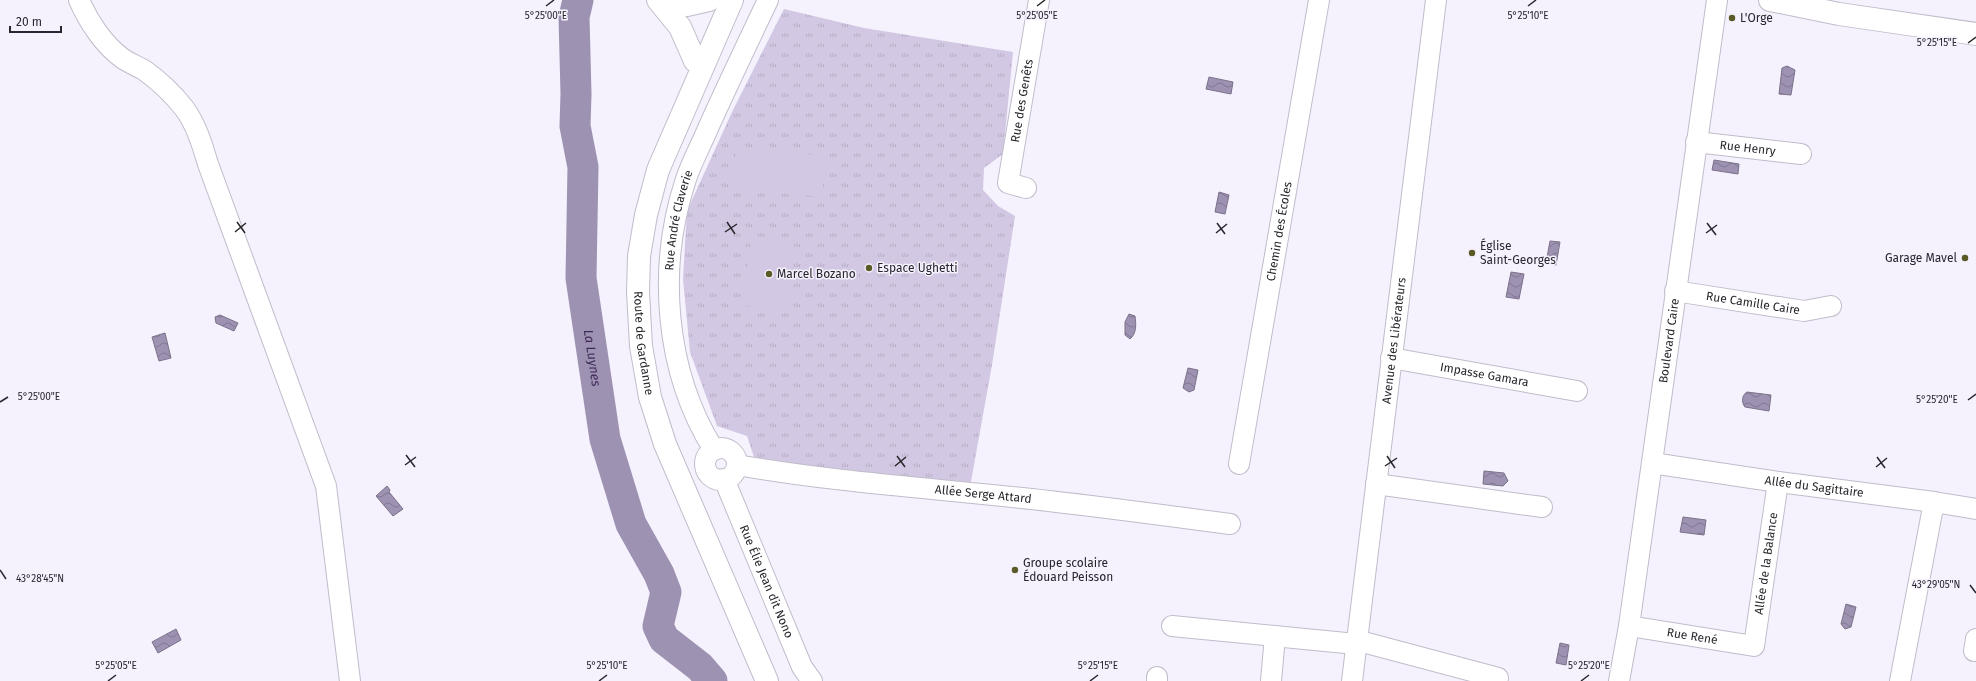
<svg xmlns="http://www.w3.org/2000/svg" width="1976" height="681" font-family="'Fira Sans',sans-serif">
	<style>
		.park { fill: url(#park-tufts) }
		.garden { fill: #d2c8e3 }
		.water { fill: url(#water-waves); stroke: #7b728a }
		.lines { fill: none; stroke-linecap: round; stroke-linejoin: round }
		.river { stroke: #9e92b2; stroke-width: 31 }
		.street-casing { stroke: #c1bcca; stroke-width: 22 }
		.secondary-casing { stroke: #c1bcca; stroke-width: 24 }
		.street { stroke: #fff; stroke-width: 20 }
		.secondary { stroke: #fff; stroke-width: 22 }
		.ticks { fill: none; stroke: #29262c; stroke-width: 1.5 }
		.poi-dot { fill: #5a5a27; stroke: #f5f1fd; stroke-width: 1.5 }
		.labels { text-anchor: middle; stroke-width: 3; stroke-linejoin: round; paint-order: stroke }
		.poi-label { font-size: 12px; fill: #29262c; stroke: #f5f1fd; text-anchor: start }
		.street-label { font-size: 12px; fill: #29262c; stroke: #f5f1fd }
		.water-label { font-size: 13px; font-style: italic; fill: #3f2b58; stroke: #f5f1fd }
		.ticks-label { font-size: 10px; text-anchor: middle; fill: #29262c; stroke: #f5f1fd; stroke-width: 3; stroke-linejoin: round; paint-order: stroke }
	</style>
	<defs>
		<pattern id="park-tufts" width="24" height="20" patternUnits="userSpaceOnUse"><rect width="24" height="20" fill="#d2c8e3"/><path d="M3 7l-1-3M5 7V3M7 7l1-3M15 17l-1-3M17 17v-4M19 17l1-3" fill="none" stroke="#b4acc3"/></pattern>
		<pattern id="water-waves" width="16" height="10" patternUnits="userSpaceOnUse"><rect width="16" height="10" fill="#9e92b2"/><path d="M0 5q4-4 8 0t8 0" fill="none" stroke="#817791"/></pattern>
	</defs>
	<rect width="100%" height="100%" fill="#f5f1fd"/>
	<path class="park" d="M784 9 864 28 1013 52 1003 154 984 168 983 190 998 206 1015 216 992 365 970 487 794 465 754 457 747 436 717 426 690 352 683 279 687 211 732 112Z"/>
	<path class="garden" d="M736 147 826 156 822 197 732 188Z
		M756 236 792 242 795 247 786 309 780 313 746 306 742 301 752 240Z"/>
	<path class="water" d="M1787 66 1795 70 1791 95 1779 94 1782 68Z
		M1209 77 1233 82 1231 94 1206 89Z
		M1714 160 1739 164 1738 174 1712 170Z
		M1219 192 1229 195 1225 214 1215 212Z
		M1550 241 1560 242 1556 265 1546 263Z
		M1511 272 1524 274 1519 299 1506 297Z
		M1129 314 1135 316C1136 324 1137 333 1130 339L1125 335V322Z
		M220 315 238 323 234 331 216 323 215 317Z
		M165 333 171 358 159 361 152 337Z
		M1188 368 1198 370 1194 390 1189 392 1183 388Z
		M1747 392 1771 395 1769 411 1745 407C1741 402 1742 395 1747 392Z
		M1484 471 1504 473 1508 481 1503 486 1483 484Z
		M387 486 390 490 389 492 403 509 393 516 376 496Z
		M1683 517 1706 520 1704 535 1680 532Z
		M1846 604 1856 607 1851 627 1845 629 1841 624Z
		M176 629 181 640 158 653 152 642Z
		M1560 643 1569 645 1566 665 1556 663Z"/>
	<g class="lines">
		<path class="river" id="s1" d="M578 0 574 17 576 94 575 126 583 167 581 278 605 439 631 524 659 574 666 592 658 626 664 639 700 667 712 681"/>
		<defs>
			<g id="street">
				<path d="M79 0C88 21 104 45 122 58 129 63 137 66 144 70 158 80 173 94 184 108 196 124 202 144 208 164L326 486 350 681"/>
				<path id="s2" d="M1696 142 1801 154"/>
				<path id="s3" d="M1026 188 1008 183 1039 0"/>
				<path id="s4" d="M1675 291 1804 311 1831 306"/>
				<path id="s5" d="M1391 358 1577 391"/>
				<circle cx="721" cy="464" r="16"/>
				<path id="s6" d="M714 450C664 371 657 266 686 179 692 161 702 143 709 126 728 84 748 42 768 0"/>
				<path id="s7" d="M1652 463 1778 482 1934 502 1976 509"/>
				<path id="s8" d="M1239 464 1319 0"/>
				<path id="s9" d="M737 465C840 483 945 489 1049 501 1110 508 1170 516 1230 524"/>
				<path id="s10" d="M724 479 802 667 812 681"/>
				<path d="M1376 484 1542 507"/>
				<path d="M1172 626 1356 644 1363 642 1498 678"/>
				<path id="s11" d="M1629 626 1754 646 1778 482"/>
				<path d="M1976 639 1974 651 1976 649"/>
				<path d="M1157 681V677"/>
				<path d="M1271 681 1275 636"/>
				<path id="s12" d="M1352 681 1436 0"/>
				<path id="s13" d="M1619 681 1629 626 1717 0"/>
				<path d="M1900 681 1934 502"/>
			</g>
			<g id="secondary">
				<path d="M658 0 680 27 695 61"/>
				<path d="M673 0 687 5 709 0"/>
				<path id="s14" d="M732 0 658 170 646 215 639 256 638 292 641 346 650 397 665 444 767 681"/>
				<path d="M1770 0 1839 14 1976 34"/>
			</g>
		</defs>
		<use href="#street" class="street-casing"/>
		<use href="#secondary" class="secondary-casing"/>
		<use href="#street" class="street"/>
		<use href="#secondary" class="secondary"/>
	</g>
	<path class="ticks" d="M546 6 554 0M1037 6 1045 0M1528 6 1536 0M1968 43 1976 37M237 222 245 233M727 222 735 234M1217 223 1225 234M1707 223 1716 235M235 232 246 223M725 232 737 224M1216 233 1227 224M1706 233 1717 225M1968 400 1976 394M0 402 8 397M406 455 415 467M897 456 905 467M1387 456 1395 468M1877 457 1885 468M405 465 416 457M895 466 906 457M1385 466 1397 458M1876 467 1887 458M0 570 6 579M1970 585 1976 593M108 681 116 675M599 681 607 675M1090 681 1098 675M1581 681 1589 675"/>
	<g class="poi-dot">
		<circle cx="1732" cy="18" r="4"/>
		<circle cx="1472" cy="253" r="4"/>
		<circle cx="1965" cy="258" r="4"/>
		<circle cx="869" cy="268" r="4"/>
		<circle cx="769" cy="274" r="4"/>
		<circle cx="1015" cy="570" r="4"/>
	</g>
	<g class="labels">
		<g class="poi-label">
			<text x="1740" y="22">L'Orge</text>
			<text x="1480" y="250">Église<tspan x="1480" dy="14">Saint-Georges</tspan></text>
			<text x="1957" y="262" text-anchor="end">Garage Mavel</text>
			<text x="877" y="272">Espace Ughetti</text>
			<text x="777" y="278">Marcel Bozano</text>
			<text x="1023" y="567">Groupe scolaire<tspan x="1023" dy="14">Édouard Peisson</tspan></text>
		</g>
		<g class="street-label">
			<text dy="4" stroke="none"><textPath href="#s3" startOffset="102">Rue des Genêts</textPath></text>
			<text dy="4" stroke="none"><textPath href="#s2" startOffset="52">Rue Henry</textPath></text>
			<text dy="4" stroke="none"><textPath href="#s6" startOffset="239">Rue André Claverie</textPath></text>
			<text dy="4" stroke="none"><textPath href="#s8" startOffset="236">Chemin des Écoles</textPath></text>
			<text dy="4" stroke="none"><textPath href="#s4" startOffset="79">Rue Camille Caire</textPath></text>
			<text dy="4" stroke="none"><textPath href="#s12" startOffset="343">Avenue des Libérateurs</textPath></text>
			<text dy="4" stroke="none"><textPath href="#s13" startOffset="344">Boulevard Caire</textPath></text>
			<text dy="4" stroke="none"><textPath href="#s14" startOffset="361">Route de Gardanne</textPath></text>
			<text dy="4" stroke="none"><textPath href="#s5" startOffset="95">Impasse Gamara</textPath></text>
			<text dy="4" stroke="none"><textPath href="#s7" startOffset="164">Allée du Sagittaire</textPath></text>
			<text dy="4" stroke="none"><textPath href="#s9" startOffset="248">Allée Serge Attard</textPath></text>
			<text dy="4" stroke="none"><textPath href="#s11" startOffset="210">Allée de la Balance</textPath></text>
			<text dy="4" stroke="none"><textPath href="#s10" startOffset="111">Rue Élie Jean dit Nono</textPath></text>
			<text dy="4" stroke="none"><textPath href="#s11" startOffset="64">Rue René</textPath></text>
		</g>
		<g class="water-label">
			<text dy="5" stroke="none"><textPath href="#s1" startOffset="360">La Luynes</textPath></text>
		</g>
	</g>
	<g class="ticks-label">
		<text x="546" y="19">5°25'00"E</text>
		<text x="1037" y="19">5°25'05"E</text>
		<text x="1528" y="19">5°25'10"E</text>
		<text x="1937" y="46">5°25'15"E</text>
		<text x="39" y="400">5°25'00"E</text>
		<text x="1937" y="403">5°25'20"E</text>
		<text x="40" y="582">43°28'45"N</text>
		<text x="1936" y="588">43°29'05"N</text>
		<text x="116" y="669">5°25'05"E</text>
		<text x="607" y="669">5°25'10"E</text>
		<text x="1098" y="669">5°25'15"E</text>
		<text x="1589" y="669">5°25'20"E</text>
	</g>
	<path d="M10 26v6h51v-6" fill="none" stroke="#29262c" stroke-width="2"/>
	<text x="16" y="26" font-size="12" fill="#29262c" stroke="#f5f1fd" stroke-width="3" paint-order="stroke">20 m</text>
</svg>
